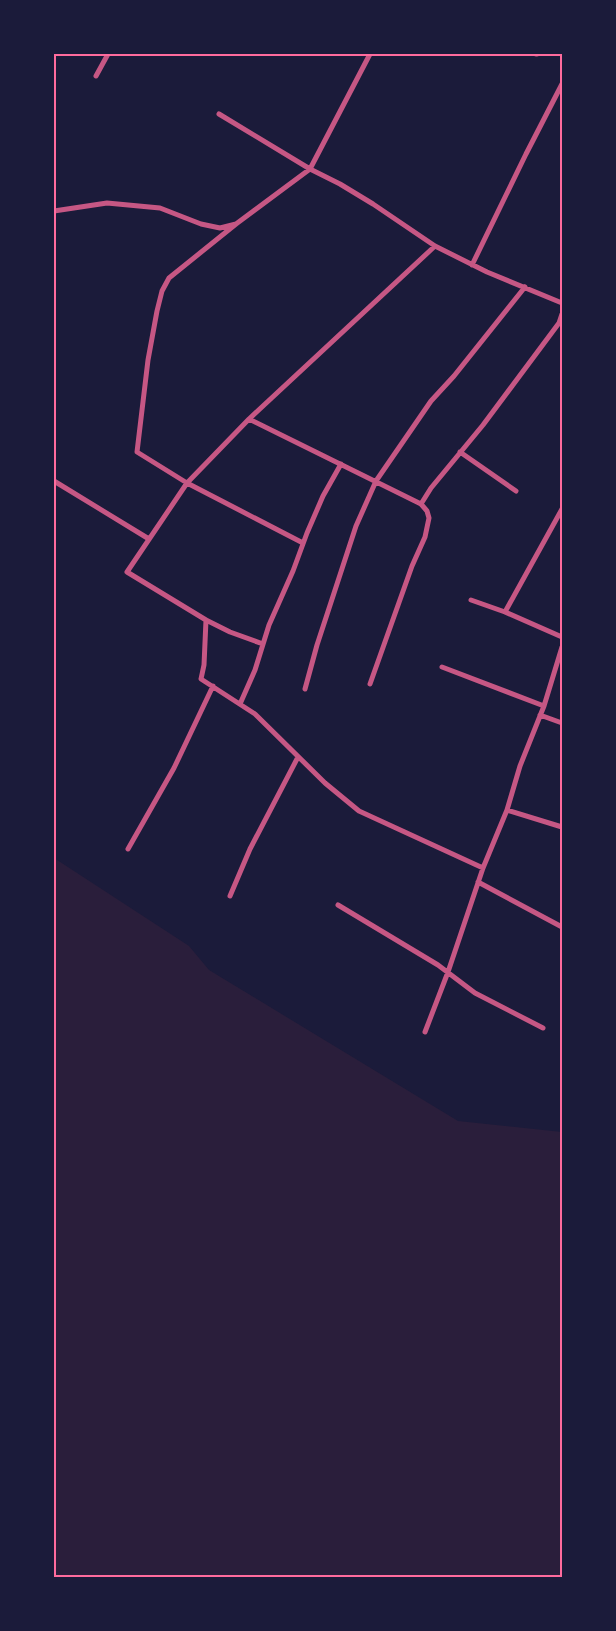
<svg xmlns="http://www.w3.org/2000/svg" width="616" height="1631" font-family="'Noto Sans',sans-serif">
	<style>
		.green { fill: #2a1e3b }
		.lines { fill: none; stroke-linecap: round; stroke-linejoin: round }
		.minor { stroke: #c65784; stroke-width: 5 }
		.neatline { fill: none; stroke: #ff6b9d; stroke-width: 2 }
	</style>
	<rect width="100%" height="100%" fill="#1b1b3a"/>
	<path class="green" d="M54 858 189 946 209 970 458 1121 562 1132V1577H54Z"/>
	<g class="lines">
		<path class="minor" d="M536 54H537
			M96 76 108 54
			M219 114 310 169 340 184 373 204 435 246 487 272 562 303
			M54 211 107 203 160 208 201 224 220 228 236 224 310 169 370 54
			M236 224 169 278 162 291 157 311 148 360 137 452 187 483 303 543
			M435 246 249 419 187 483 127 572 206 620 204 665 201 679 255 714 325 783 359 811 483 868
			M472 265 526 154 562 84
			M249 419 421 504 427 511 429 518 425 537 412 566 370 684
			M460 452 516 491
			M54 481 149 539
			M421 504 431 488 483 425 559 323 562 314
			M471 600 505 612 562 637
			M505 612 562 509
			M206 620 230 632 263 644
			M442 667 544 706
			M305 689 317 645 356 526 376 481 431 401 454 376 525 287
			M240 704 255 670 269 625 293 571 307 533 323 496 341 464
			M540 715 562 723
			M507 810 562 827
			M128 849 174 768 213 686
			M478 882 562 927
			M230 896 250 849 298 757
			M338 905 438 965 475 993 543 1028
			M425 1032 448 972 483 868 507 810 520 766 544 706 562 647"/>
	</g>
	<rect width="616" height="1631" fill="none" stroke="#1b1b3a" stroke-width="110"/>
	<rect x="55" y="55" width="506" height="1521" class="neatline"/>
</svg>
